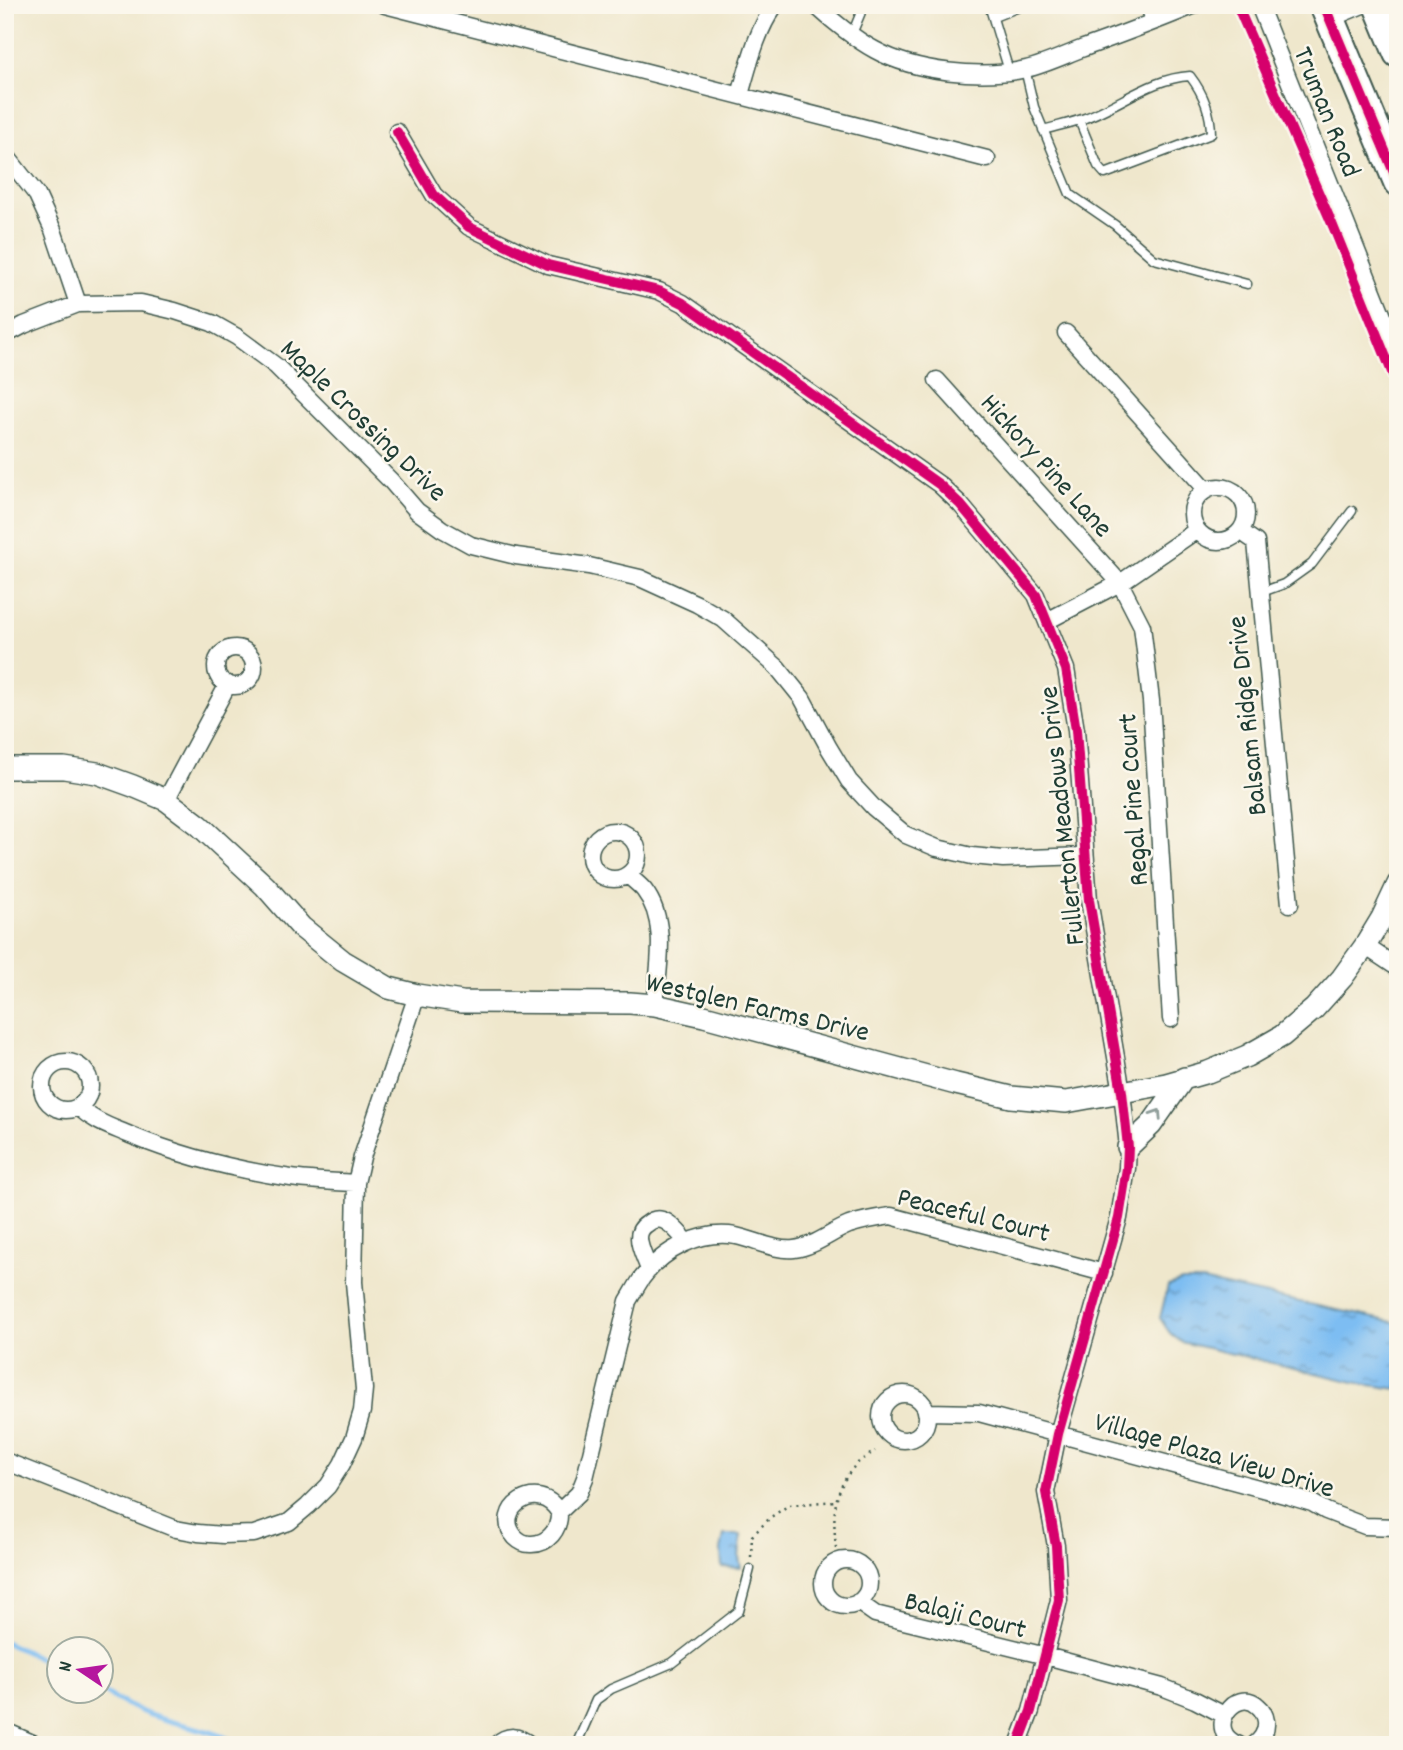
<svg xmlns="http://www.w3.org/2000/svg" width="1403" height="1750" font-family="Dekko,sans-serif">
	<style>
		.water { fill: url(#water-ripples); stroke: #4e7d93; stroke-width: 2 }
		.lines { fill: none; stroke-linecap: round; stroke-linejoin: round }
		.stream { stroke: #7dbdf2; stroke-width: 5 }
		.lane-casing { stroke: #3e564b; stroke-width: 11 }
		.street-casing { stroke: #3e564b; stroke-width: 19 }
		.secondary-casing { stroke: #3e564b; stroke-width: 24 }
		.highway-casing { stroke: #3e564b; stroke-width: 32 }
		.path { stroke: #3e564b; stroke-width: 2.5; stroke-dasharray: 2 5; stroke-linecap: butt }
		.lane { stroke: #fff; stroke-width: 8 }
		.street { stroke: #fff; stroke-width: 16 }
		.secondary { stroke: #fff; stroke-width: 21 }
		.highway { stroke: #fff; stroke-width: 28 }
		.cycleway-casing { stroke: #fbf7ec; stroke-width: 15 }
		.cycleway { stroke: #d6006c; stroke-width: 10 }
		.oneway { stroke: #8f9e9a }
		.labels { text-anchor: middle; stroke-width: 5; stroke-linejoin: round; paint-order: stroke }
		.street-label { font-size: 28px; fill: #1f3d34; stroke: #fbf7ec }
	</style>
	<defs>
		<pattern id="water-ripples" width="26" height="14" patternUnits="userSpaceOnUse" patternTransform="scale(1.75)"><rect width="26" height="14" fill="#7dbdf2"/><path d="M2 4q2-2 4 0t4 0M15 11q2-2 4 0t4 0" fill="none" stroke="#669bc5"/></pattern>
	</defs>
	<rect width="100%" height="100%" fill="#fbf7ec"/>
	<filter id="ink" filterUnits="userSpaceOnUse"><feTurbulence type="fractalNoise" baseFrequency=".0143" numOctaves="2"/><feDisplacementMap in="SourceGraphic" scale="14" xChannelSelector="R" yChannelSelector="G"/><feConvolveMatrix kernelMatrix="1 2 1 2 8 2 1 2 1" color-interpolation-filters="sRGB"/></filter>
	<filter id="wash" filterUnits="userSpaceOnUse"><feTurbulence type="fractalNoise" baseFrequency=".00686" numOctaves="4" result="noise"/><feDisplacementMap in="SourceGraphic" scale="28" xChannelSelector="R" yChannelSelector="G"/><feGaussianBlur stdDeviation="1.57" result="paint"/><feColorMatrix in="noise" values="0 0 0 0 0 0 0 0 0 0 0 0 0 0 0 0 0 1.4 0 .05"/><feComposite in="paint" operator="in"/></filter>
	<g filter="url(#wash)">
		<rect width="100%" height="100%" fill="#efe7cc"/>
		<path class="water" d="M1182 1281H1202L1398 1323V1389L1363 1384 1181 1342 1170 1333 1160 1318 1168 1286Z
			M724 1535H741L739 1558 741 1568 722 1567 721 1550Z"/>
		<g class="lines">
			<path class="stream" d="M5 1642 60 1668
				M100 1690C116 1700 133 1709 150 1715 179 1726 213 1728 240 1745"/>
		</g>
	</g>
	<g filter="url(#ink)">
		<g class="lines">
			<defs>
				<path id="lane" d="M989 5 1009 71
					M1144 5 1151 23
					M994 17 1024 5
					M1337 20 1373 5
					M852 34 864 5
					M1025 69 1034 107 1070 194 1115 225 1154 259 1247 284
					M1043 130C1057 126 1072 123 1085 118 1120 105 1152 78 1190 76 1203 93 1211 114 1211 134L1105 174 1098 166 1079 120
					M1259 593 1284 584 1312 564 1352 511
					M576 1745 596 1700 611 1689 672 1663 739 1611 750 1569"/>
				<path id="street" d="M385 5 987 159
					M815 5C830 19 856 40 875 50 915 72 981 79 1026 69 1044 65 1063 56 1081 49 1119 35 1158 21 1195 5
					M1259 5 1398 354
					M740 95C749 64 756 32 775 5
					M5 125V135
					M397 132 434 195 469 227 548 265 659 291 683 303 940 485 960 504 1036 595 1066 669 1076 730 1089 900 1122 1092 1128 1147 1127 1168 1119 1218 1058 1434 1046 1492 1056 1546 1059 1600 1031 1711 1018 1745
					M5 154 37 195 53 230 78 304
					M1066 333 1206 489
					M5 335 24 325 78 304 141 303 175 311 212 323 237 337 276 366 391 481 417 511 442 529 471 545 516 556 589 566 640 578 697 604 723 619 777 667 802 698 829 748 849 781 874 808 906 835 937 848 972 856 1003 859 1084 856
					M937 380 1120 583 1142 626 1151 701 1171 1019
					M1192 514a27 27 0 1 1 54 0a27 27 0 1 1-54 0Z
					M1240 531 1256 542 1290 904
					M1047 621 1120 583 1197 530
					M216 667a19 19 0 1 1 38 0a19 19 0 1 1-38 0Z
					M166 800 228 684
					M590 855a24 24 0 1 1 48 0a24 24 0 1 1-48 0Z
					M628 875C633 880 640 885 644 890 669 922 658 968 655 1005
					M1365 946 1398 968
					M42 1086a24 24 0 1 1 48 0a24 24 0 1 1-48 0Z
					M78 1107C95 1122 109 1126 130 1135 181 1156 236 1170 291 1178 313 1181 335 1182 356 1183
					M649 1270C646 1260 639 1248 639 1238 639 1232 642 1227 647 1224 663 1210 677 1231 687 1242
					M881 1417a23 23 0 1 1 46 0a23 23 0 1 1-46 0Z
					M926 1412 979 1413 1292 1497 1312 1503 1326 1511 1365 1526 1398 1527
					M5 1461 176 1529 198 1533 223 1535 254 1534 289 1522 308 1506 328 1486 342 1464 354 1438 362 1411 364 1389 354 1282 356 1183 362 1157 417 995
					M559 1512C538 1477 491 1510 515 1537 520 1542 524 1544 530 1544 548 1545 560 1529 559 1512L579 1493 585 1478 628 1301C633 1293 637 1285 642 1278 664 1249 700 1230 736 1236 755 1240 775 1251 794 1249 814 1247 831 1232 849 1225 863 1220 877 1218 891 1216L1104 1273
					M823 1583a23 23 0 1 1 46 0a23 23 0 1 1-46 0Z
					M858 1602 875 1614 1046 1656 1162 1687 1195 1700 1224 1715
					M5 1731 37 1745
					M496 1745C507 1734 519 1735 530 1745
					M1239 1745C1202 1731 1236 1685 1258 1706 1263 1710 1265 1715 1266 1721 1267 1731 1262 1739 1254 1745"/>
				<path id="secondary" d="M5 768H64L97 773 133 786 166 800 199 825 265 886 301 927 343 961 389 988 417 995 462 1002 630 1003 655 1005 704 1016 956 1084 1011 1097 1066 1102 1166 1084 1208 1072 1247 1056 1282 1036 1314 1009 1342 978 1365 946 1382 918 1398 884
					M1128 1147 1151 1125 1184 1078"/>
				<path id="highway" d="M1324 5 1398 182
					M1378 5 1398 53"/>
			</defs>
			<use href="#lane" class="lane-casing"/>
			<use href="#street" class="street-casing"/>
			<use href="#secondary" class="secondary-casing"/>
			<use href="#highway" class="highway-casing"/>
			<path class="path" d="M836 1548C833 1516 832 1494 853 1468 858 1461 868 1456 875 1451
				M751 1557 752 1536 771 1517 789 1505 835 1501"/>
			<use href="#lane" class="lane"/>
			<use href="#street" class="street"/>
			<use href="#secondary" class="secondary"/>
			<use href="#highway" class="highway"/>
			<defs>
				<path id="cycleway" d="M1237 5 1333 226 1398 387
					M1324 5 1398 182
					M397 132 434 195 469 227 548 265 659 291 683 303 940 485 960 504 1036 595 1066 669 1076 730 1089 900 1122 1092 1128 1147 1127 1168 1119 1218 1058 1434 1046 1492 1056 1546 1059 1600 1031 1711 1018 1745"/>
			</defs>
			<use href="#cycleway" class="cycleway-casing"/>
			<use href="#cycleway" class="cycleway"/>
		</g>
		<defs><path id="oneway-chevron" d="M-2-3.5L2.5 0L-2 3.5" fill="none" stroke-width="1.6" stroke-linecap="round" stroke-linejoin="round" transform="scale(1.75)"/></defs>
		<use class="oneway" href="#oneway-chevron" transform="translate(1157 1114) rotate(-57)"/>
	</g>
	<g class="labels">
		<g class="street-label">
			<text transform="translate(1329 111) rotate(68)" y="10">Truman Road</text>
			<text transform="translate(365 419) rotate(44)" y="10">Maple Crossing Drive</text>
			<text transform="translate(1048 464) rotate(48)" y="10">Hickory Pine Lane</text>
			<text transform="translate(1245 716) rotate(-96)" y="10">Balsam Ridge Drive</text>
			<text transform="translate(1131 800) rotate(-94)" y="10">Regal Pine Court</text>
			<text transform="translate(1060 816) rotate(-96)" y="10">Fullerton Meadows Drive</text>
			<text transform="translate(758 1005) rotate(13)" y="10">Westglen Farms Drive</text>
			<text transform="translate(974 1213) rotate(14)" y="10">Peaceful Court</text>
			<text transform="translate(1215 1453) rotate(16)" y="10">Village Plaza View Drive</text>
			<text transform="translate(966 1613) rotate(14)" y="10">Balaji Court</text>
		</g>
	</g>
	<rect width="1403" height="1750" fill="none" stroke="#fbf7ec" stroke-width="28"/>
	<g transform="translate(80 1670) rotate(283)"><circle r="33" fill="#fbf7ec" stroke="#a3ada2" stroke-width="2"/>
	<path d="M0-5L12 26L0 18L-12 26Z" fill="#b5179e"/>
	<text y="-10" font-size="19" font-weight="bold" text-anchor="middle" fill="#1f3d34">N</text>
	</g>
</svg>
